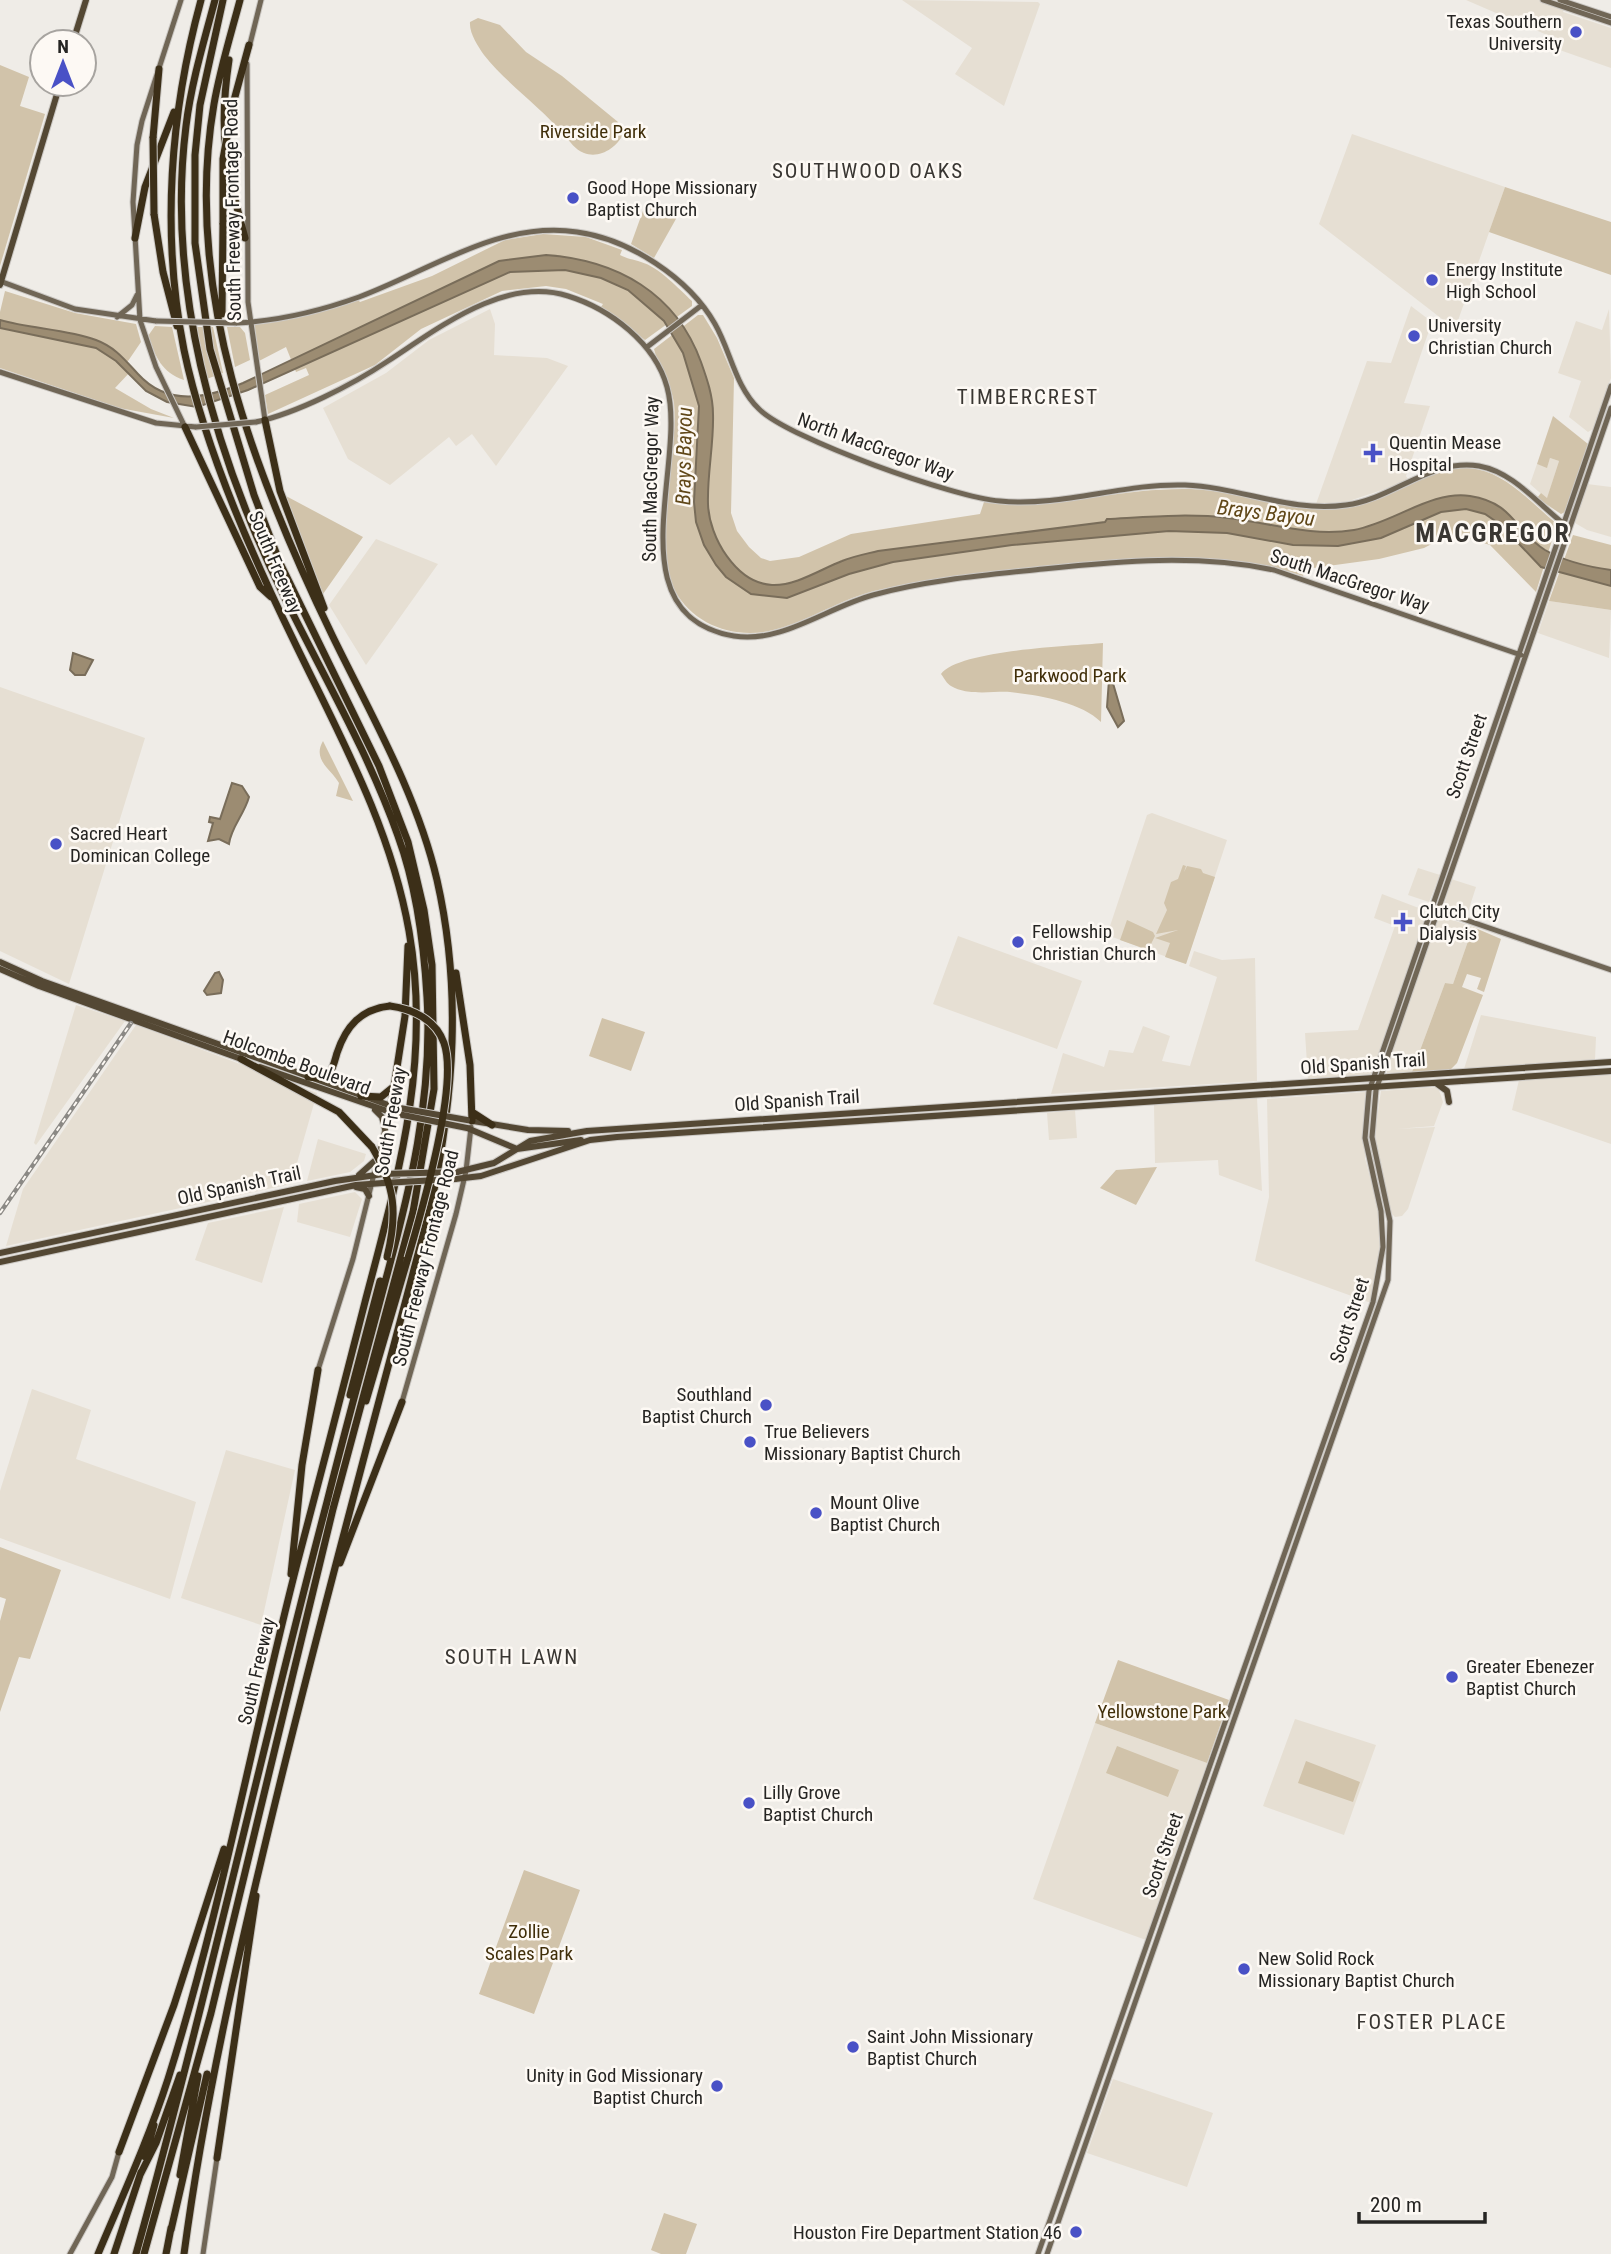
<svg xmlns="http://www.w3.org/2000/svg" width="1611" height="2254" font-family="'Roboto Condensed',sans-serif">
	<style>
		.built { fill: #e6dfd3 }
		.green { fill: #d1c3aa }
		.water { fill: #9c8c72; stroke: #796d5a; stroke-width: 2 }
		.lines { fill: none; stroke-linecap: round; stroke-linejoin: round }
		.secondary-casing { stroke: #cbc8c4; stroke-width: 7 }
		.primary-casing { stroke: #cbc8c4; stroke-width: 8 }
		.highway-casing { stroke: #cbc8c4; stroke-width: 9 }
		.secondary { stroke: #706656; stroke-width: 5 }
		.primary { stroke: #544834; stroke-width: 6 }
		.highway { stroke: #3c2f18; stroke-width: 7 }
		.rail-casing { stroke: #8b8985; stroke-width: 4.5 }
		.rail { stroke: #fdf9f4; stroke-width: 2; stroke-dasharray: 5; stroke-linecap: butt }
		.secondary-bridge-casing { stroke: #cbc8c4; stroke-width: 7; stroke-linecap: butt }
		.primary-bridge-casing { stroke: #cbc8c4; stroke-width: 8; stroke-linecap: butt }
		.highway-bridge-casing { stroke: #cbc8c4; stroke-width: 9; stroke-linecap: butt }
		.secondary-bridge { stroke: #706656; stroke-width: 5 }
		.primary-bridge { stroke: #544834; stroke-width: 6 }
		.highway-bridge { stroke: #3c2f18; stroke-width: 7 }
		.poi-dot { fill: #4951c6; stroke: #fdf9f4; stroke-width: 2.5 }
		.labels { text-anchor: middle; stroke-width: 5; stroke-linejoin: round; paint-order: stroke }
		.poi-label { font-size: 19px; fill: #262523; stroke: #fdf9f4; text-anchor: start }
		.park-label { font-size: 19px; fill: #402e09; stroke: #fdf9f4 }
		.street-label { font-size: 19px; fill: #262523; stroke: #fdf9f4 }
		.neighbourhood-label { font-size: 21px; letter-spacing: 2px; fill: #393632; stroke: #fdf9f4 }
		.water-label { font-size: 21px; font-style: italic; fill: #604718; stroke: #fdf9f4 }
		.district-label { font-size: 26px; font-weight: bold; letter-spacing: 2px; fill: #393632; stroke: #fdf9f4 }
	</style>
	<rect width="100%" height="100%" fill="#efece7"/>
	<path class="built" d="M902 0 1038 2 1040 4 1004 106 955 74 972 48Z
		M1466 0H1567L1563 12 1611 28V68L1551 47 1554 38Z
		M1352 134 1505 187 1455 329 1319 224Z
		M1411 306 1432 322 1404 403 1430 406 1406 476 1409 481 1346 502 1316 504 1367 361 1391 363Z
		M490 309 495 324 494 355 547 358 568 366 496 466 472 434 456 446 449 437 390 485 348 459 323 408 386 373 429 340Z
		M1609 309 1611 378 1593 429 1588 432 1569 417 1581 381 1558 373 1576 321 1602 330Z
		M1550 458 1559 461 1547 499 1530 484 1537 464 1547 467Z
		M1587 484 1611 487V537L1587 530 1575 523Z
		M376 539 438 564 366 665 329 605Z
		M1549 601 1611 610 1609 658 1538 633Z
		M0 687 145 738 69 984 0 951Z
		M1152 813 1227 840 1186 964 1107 935 1147 815Z
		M1418 868 1440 875 1429 902 1408 895Z
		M1451 879 1476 887 1467 915 1444 906Z
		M1382 894 1424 910 1427 915 1373 1071 1370 1075 1308 1079 1305 1033 1358 1030 1395 926 1374 918Z
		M1444 917 1473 927 1453 984 1445 983 1412 1072 1387 1073V1064L1438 918Z
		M958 936 1082 981 1057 1049 933 1004Z
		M1194 951 1222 960 1255 958 1257 1081 1051 1094 1063 1053 1104 1067 1109 1050 1133 1053 1143 1026 1170 1036 1162 1061 1190 1066 1217 977 1189 966Z
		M76 1005 125 1021 36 1145 34 1143Z
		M1481 1015 1596 1037 1595 1060 1464 1069Z
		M136 1025 317 1093 291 1184 6 1246 23 1189Z
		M1611 1074V1144L1512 1110 1519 1080Z
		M1438 1087 1443 1102 1434 1126 1397 1129 1435 1127 1408 1209 1402 1216 1395 1217 1391 1213 1376 1150 1375 1131 1381 1091Z
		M1366 1092 1365 1158 1378 1208 1382 1251 1371 1303 1255 1261 1269 1197 1267 1099Z
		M1257 1098 1262 1191 1219 1175 1218 1160 1155 1163 1154 1105Z
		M1075 1110 1077 1138 1049 1140 1047 1113Z
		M318 1139 366 1154 364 1161 350 1172 307 1181Z
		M355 1192 362 1199 350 1237 297 1222 299 1204Z
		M284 1207 262 1283 195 1260 208 1223Z
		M32 1389 91 1410 76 1459 196 1502 170 1599 0 1538V1491Z
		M226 1450 295 1470 261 1625 181 1598Z
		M1295 1719 1376 1745 1344 1835 1263 1806Z
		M1095 1723 1207 1763 1146 1940 1033 1899Z
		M1113 2079 1213 2113 1187 2187 1087 2153Z"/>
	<path class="green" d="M478 18 500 25 526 52 562 76 618 122 623 134C617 148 599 159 584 153 575 150 570 141 564 135 540 106 507 84 484 55 478 46 469 33 470 22Z
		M0 65 29 77 20 106 45 114 0 266Z
		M1505 187 1611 222V275L1489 232Z
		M644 208 681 210 654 258 631 244Z
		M543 234 586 237 622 250 620 255C627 259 633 259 641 262 659 267 679 289 692 301V306L645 340 601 307 603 304 566 289 546 286 502 291 421 329 375 365 268 414 265 395 309 375 306 368 296 372 286 347 259 361 253 324 358 300 360 302 432 276 505 240Z
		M5 291 75 313 136 324 141 342 126 364 131 371 115 388 151 409 174 418 119 408 0 368V312Z
		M698 315H703L717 338 734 378 731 513 737 531 749 547 761 558 770 561 799 557 851 534 980 514 984 502C1054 510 1121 487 1191 489 1243 491 1291 514 1343 508 1389 503 1429 465 1469 468 1505 471 1530 502 1557 524L1536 592 1490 545 1460 536 1445 537 1424 548 1379 559 1306 569 1303 576C1211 546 1114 559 1020 569 971 574 922 579 874 591 833 601 792 633 750 633 719 633 690 618 675 591 650 544 679 457 674 403 671 382 658 367 654 349Z
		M155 326 172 327 184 380C161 372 156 357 148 336Z
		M189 327H213L223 373 201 381Z
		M227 327H240L245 333 250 360 235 367Z
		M1553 416 1588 444 1565 512 1561 514 1537 498 1541 493 1547 498 1559 461 1550 458 1547 468 1537 464Z
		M286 496 363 537 323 594Z
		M1573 535 1611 545V610L1549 601Z
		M1103 643 1101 722C1081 702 1038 695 1010 692 993 691 967 696 951 686 947 684 944 678 941 674 958 650 1071 646 1103 643Z
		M323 741 353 801 336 796 339 783C331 769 312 760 323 741Z
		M1183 865 1186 866 1184 872 1187 866 1201 869 1203 873 1215 877 1186 964 1165 957 1170 943 1155 938 1178 930 1156 934 1167 910 1164 903 1171 882 1178 879Z
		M1127 920 1153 932 1155 936 1148 950 1120 940Z
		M1473 927 1501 939 1484 992 1477 989 1481 978 1467 974 1462 987 1483 995 1457 1063 1450 1070 1412 1072 1445 983 1453 984Z
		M602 1018 645 1032 631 1071 589 1056Z
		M1157 1167 1136 1205 1100 1188 1116 1170Z
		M0 1547 61 1570 30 1659 19 1657 0 1712V1621L6 1599 0 1597Z
		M1118 1660 1229 1700 1207 1763 1095 1723Z
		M1117 1746 1179 1770 1168 1797 1106 1773Z
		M1306 1761 1360 1782 1353 1802 1298 1783Z
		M524 1870 580 1890 534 2014 479 1994Z
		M664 2213 697 2224 686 2254H661L651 2250Z"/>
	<path class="water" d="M546 255C617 260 676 293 701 362 707 379 713 396 713 414 714 444 707 474 708 504 709 537 736 583 772 585 796 586 821 569 842 561 854 556 866 554 878 551L1105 522 1107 519C1146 517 1189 513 1228 518 1272 523 1310 537 1354 530 1393 523 1432 490 1470 496 1515 503 1514 531 1545 550 1564 561 1589 567 1611 570V586L1541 567 1501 525 1485 514 1466 509 1441 512 1381 538 1338 546 1293 545 1227 533 1169 531 1012 545 893 562 849 574 787 598 751 594 726 577 716 565 704 545 696 522 694 502 699 406 683 353 664 321 628 290 601 278 565 270 510 272 248 390 197 407 167 402 146 391 116 361 96 348 0 328V320C31 329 66 329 96 340 115 347 125 360 138 374 168 407 207 398 243 383L499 261Z
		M73 653 93 660 85 675H75L70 670Z
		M1109 680H1112L1124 721 1118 727 1107 707Z
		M232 783 242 786 249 797C244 815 231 827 229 844L219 839 208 841 213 823 209 822 210 817 220 819Z
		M219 972 223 980 221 993 207 995 204 991 215 973Z"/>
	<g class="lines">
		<defs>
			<path id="secondary" d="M181 0 142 121 137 145 133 202 140 320 156 367 185 427
				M1543 0 1611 23
				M1560 0 1611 17
				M249 48 261 0
				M247 64 248 302 265 420
				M0 281 75 309 156 321
				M117 317 132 305 137 295
				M236 323C278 321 320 311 359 297 429 271 500 220 577 232 629 239 689 278 715 324 731 352 735 386 759 409 789 439 956 498 1000 501 1062 507 1123 483 1185 485 1240 487 1291 513 1346 505 1393 499 1431 458 1479 466 1513 472 1537 503 1564 524
				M647 347 702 305
				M0 372 156 423 196 427
				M256 422C297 413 352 385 388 361 439 328 504 276 568 296 610 309 655 343 667 387 688 463 613 615 734 636 781 644 828 607 873 595 928 580 986 575 1043 569 1121 561 1197 554 1274 570L1521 655
				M1437 910 1611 970
				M318 1370 353 1259 390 1109
				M402 1402 456 1214 466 1171 471 1127
				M70 2254 112 2177 119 2152
				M203 2254 217 2158
				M1038 2254 1373 1302 1383 1247 1381 1211 1365 1138 1369 1091 1611 386
				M1047 2254 1388 1280 1390 1221 1372 1137 1376 1090 1611 408"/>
			<path id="primary" d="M73 42 86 0
				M0 285 60 84
				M0 962 42 981 394 1107
				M0 969 39 986 244 1060
				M260 1067 393 1113
				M1436 1083 1447 1091 1449 1102
				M375 1110 382 1117 385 1129
				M467 1120 528 1130 568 1131
				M467 1128 517 1149 581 1140
				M457 1172 494 1163 530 1141 587 1131 1611 1062
				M359 1175 378 1158
				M455 1179 481 1176 590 1140 617 1137 1611 1071
				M356 1187 365 1189 369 1196
				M0 1253 335 1181 383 1174
				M0 1262 356 1185 383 1183"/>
			<path id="highway" d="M229 60C218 133 226 167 245 238
				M233 104 249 45
				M153 138 159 69
				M154 214 163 272 177 326
				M135 238 145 187 174 112
				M222 314 223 223
				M265 420 280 491 324 608
				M185 427 260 587 271 597
				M456 973 470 1065 472 1121
				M241 1059 339 1112 372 1147
				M308 1077C316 1078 324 1080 329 1074 333 1069 335 1060 337 1053 346 1026 361 1009 390 1006
				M361 1096 381 1097 392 1088
				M391 1106 405 1016 408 946
				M472 1112 492 1125
				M350 1395 380 1281
				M366 1401 408 1258
				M340 1563 402 1402
				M291 1574 302 1465 318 1370
				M119 2152 174 2005 224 1849
				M145 2157 154 2125
				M217 2158 256 1896
				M140 2175 156 2143 180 2075
				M180 2175 198 2076
				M171 2230 207 2074
				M98 2254C122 2197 149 2138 168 2079 221 1911 253 1735 297 1564 320 1477 343 1389 365 1302 398 1176 432 1062 409 931 390 824 338 733 292 637 249 549 204 446 184 350 161 234 170 113 201 0
				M114 2254 141 2172
				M136 2254C205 2005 261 1752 327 1502 345 1430 365 1358 384 1286 410 1191 433 1097 427 997 424 945 416 885 398 836 368 751 321 672 282 592 213 450 166 285 186 126 191 84 204 41 215 0
				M144 2254 211 2013 333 1509 413 1212 434 1089 432 965 424 910 408 842 379 766 280 563 254 495 210 349 195 243V155L200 105 223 0
				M166 2254 171 2228
				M184 2254C205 2096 241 1942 279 1787 327 1592 380 1399 431 1205 454 1095 462 990 437 880 417 794 371 715 333 637 254 474 182 289 214 104 220 69 231 34 240 0"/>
		</defs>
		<use href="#secondary" class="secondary-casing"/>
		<use href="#primary" class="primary-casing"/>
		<use href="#highway" class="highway-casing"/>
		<use href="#secondary" class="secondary"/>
		<use href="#primary" class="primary"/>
		<use href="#highway" class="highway"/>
		<defs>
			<path id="rail" d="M0 1213 131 1023"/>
		</defs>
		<use href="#rail" class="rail-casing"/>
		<use href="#rail" class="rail"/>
		<defs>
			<path id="secondary-bridge" d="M156 321 236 323
				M196 427 256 422"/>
			<path id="primary-bridge" d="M394 1107 467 1120
				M393 1113 467 1128
				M383 1174 457 1172
				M383 1183 455 1179"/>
			<path id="highway-bridge" d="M153 138 154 214
				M223 223V159L233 104
				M390 1006C413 1009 436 1020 444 1043 459 1086 421 1213 408 1258
				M372 1147C395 1186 398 1213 387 1257"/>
		</defs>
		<use href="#secondary-bridge" class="secondary-bridge-casing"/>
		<use href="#primary-bridge" class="primary-bridge-casing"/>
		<use href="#highway-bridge" class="highway-bridge-casing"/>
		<use href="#secondary-bridge" class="secondary-bridge"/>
		<use href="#primary-bridge" class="primary-bridge"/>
		<use href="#highway-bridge" class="highway-bridge"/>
	</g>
	<g class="poi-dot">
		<circle cx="1576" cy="32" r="7"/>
		<circle cx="573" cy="198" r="7"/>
		<circle cx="1432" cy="280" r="7"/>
		<circle cx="1414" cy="336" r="7"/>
		<path d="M1369.5 442.5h7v7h7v7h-7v7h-7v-7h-7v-7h7z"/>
		<circle cx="56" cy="844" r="7"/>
		<path d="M1399.5 911.5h7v7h7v7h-7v7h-7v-7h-7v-7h7z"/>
		<circle cx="1018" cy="942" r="7"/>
		<circle cx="766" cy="1405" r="7"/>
		<circle cx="750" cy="1442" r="7"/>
		<circle cx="816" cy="1513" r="7"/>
		<circle cx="1452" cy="1677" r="7"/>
		<circle cx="749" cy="1803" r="7"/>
		<circle cx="1244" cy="1969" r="7"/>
		<circle cx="853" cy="2047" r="7"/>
		<circle cx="717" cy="2086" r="7"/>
		<circle cx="1076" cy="2232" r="7"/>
	</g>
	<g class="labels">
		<g class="poi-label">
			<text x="1562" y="28" text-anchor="end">Texas Southern<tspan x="1562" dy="22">University</tspan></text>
			<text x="587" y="194">Good Hope Missionary<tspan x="587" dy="22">Baptist Church</tspan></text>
			<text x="1446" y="276">Energy Institute<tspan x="1446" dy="22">High School</tspan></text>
			<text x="1428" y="332">University<tspan x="1428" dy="22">Christian Church</tspan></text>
			<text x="1389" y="449">Quentin Mease<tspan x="1389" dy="22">Hospital</tspan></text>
			<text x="70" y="840">Sacred Heart<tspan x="70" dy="22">Dominican College</tspan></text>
			<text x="1419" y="918">Clutch City<tspan x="1419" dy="22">Dialysis</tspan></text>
			<text x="1032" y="938">Fellowship<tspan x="1032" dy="22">Christian Church</tspan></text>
			<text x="752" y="1401" text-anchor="end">Southland<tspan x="752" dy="22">Baptist Church</tspan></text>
			<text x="764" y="1438">True Believers<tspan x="764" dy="22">Missionary Baptist Church</tspan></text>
			<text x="830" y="1509">Mount Olive<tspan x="830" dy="22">Baptist Church</tspan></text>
			<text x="1466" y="1673">Greater Ebenezer<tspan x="1466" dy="22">Baptist Church</tspan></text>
			<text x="763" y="1799">Lilly Grove<tspan x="763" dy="22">Baptist Church</tspan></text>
			<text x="1258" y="1965">New Solid Rock<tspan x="1258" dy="22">Missionary Baptist Church</tspan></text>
			<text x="867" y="2043">Saint John Missionary<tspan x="867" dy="22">Baptist Church</tspan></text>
			<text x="703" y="2082" text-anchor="end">Unity in God Missionary<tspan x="703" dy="22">Baptist Church</tspan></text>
			<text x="1062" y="2239" text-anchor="end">Houston Fire Department Station 46</text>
		</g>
		<g class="park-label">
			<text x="593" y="138">Riverside Park</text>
			<text x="1070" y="682">Parkwood Park</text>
			<text x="1162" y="1718">Yellowstone Park</text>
			<text x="529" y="1938">Zollie<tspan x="529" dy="22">Scales Park</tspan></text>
		</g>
		<g class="street-label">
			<text transform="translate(232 210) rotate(-91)" y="7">South Freeway Frontage Road</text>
			<text transform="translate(876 446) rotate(20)" y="7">North MacGregor Way</text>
			<text transform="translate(650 479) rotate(-89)" y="7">South MacGregor Way</text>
			<text transform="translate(276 562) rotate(67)" y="7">South Freeway</text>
			<text transform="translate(1350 580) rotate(18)" y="7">South MacGregor Way</text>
			<text transform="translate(1466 756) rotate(-71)" y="7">Scott Street</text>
			<text transform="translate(297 1062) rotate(20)" y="7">Holcombe Boulevard</text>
			<text transform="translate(1363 1063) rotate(-4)" y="7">Old Spanish Trail</text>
			<text transform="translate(797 1100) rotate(-4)" y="7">Old Spanish Trail</text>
			<text transform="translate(390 1121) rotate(-80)" y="7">South Freeway</text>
			<text transform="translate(239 1185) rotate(-12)" y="7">Old Spanish Trail</text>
			<text transform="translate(425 1258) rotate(-76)" y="7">South Freeway Frontage Road</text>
			<text transform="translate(1349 1320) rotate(-72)" y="7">Scott Street</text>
			<text transform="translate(256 1671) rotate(-77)" y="7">South Freeway</text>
			<text transform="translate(1162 1855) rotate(-71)" y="7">Scott Street</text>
		</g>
		<g class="neighbourhood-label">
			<text x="868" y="178">SOUTHWOOD OAKS</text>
			<text x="1028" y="404">TIMBERCREST</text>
			<text x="512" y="1664">SOUTH LAWN</text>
			<text x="1432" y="2029">FOSTER PLACE</text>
		</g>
		<g class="water-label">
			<text transform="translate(684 456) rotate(-89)" y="7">Brays Bayou</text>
			<text transform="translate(1266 513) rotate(7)" y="7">Brays Bayou</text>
		</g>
		<g class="district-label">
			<text x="1493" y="542">MACGREGOR</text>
		</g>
	</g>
	<g transform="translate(63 63)"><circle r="33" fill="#fdf9f4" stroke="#a7a4a0" stroke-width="2"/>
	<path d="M0-5L12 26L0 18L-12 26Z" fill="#4951c6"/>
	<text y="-10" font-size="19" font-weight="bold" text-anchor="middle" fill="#262523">N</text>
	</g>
	<path d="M1359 2212v10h126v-10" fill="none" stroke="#262523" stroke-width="3.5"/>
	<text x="1370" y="2212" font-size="21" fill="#262523" stroke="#fdf9f4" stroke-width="5" paint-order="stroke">200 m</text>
</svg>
